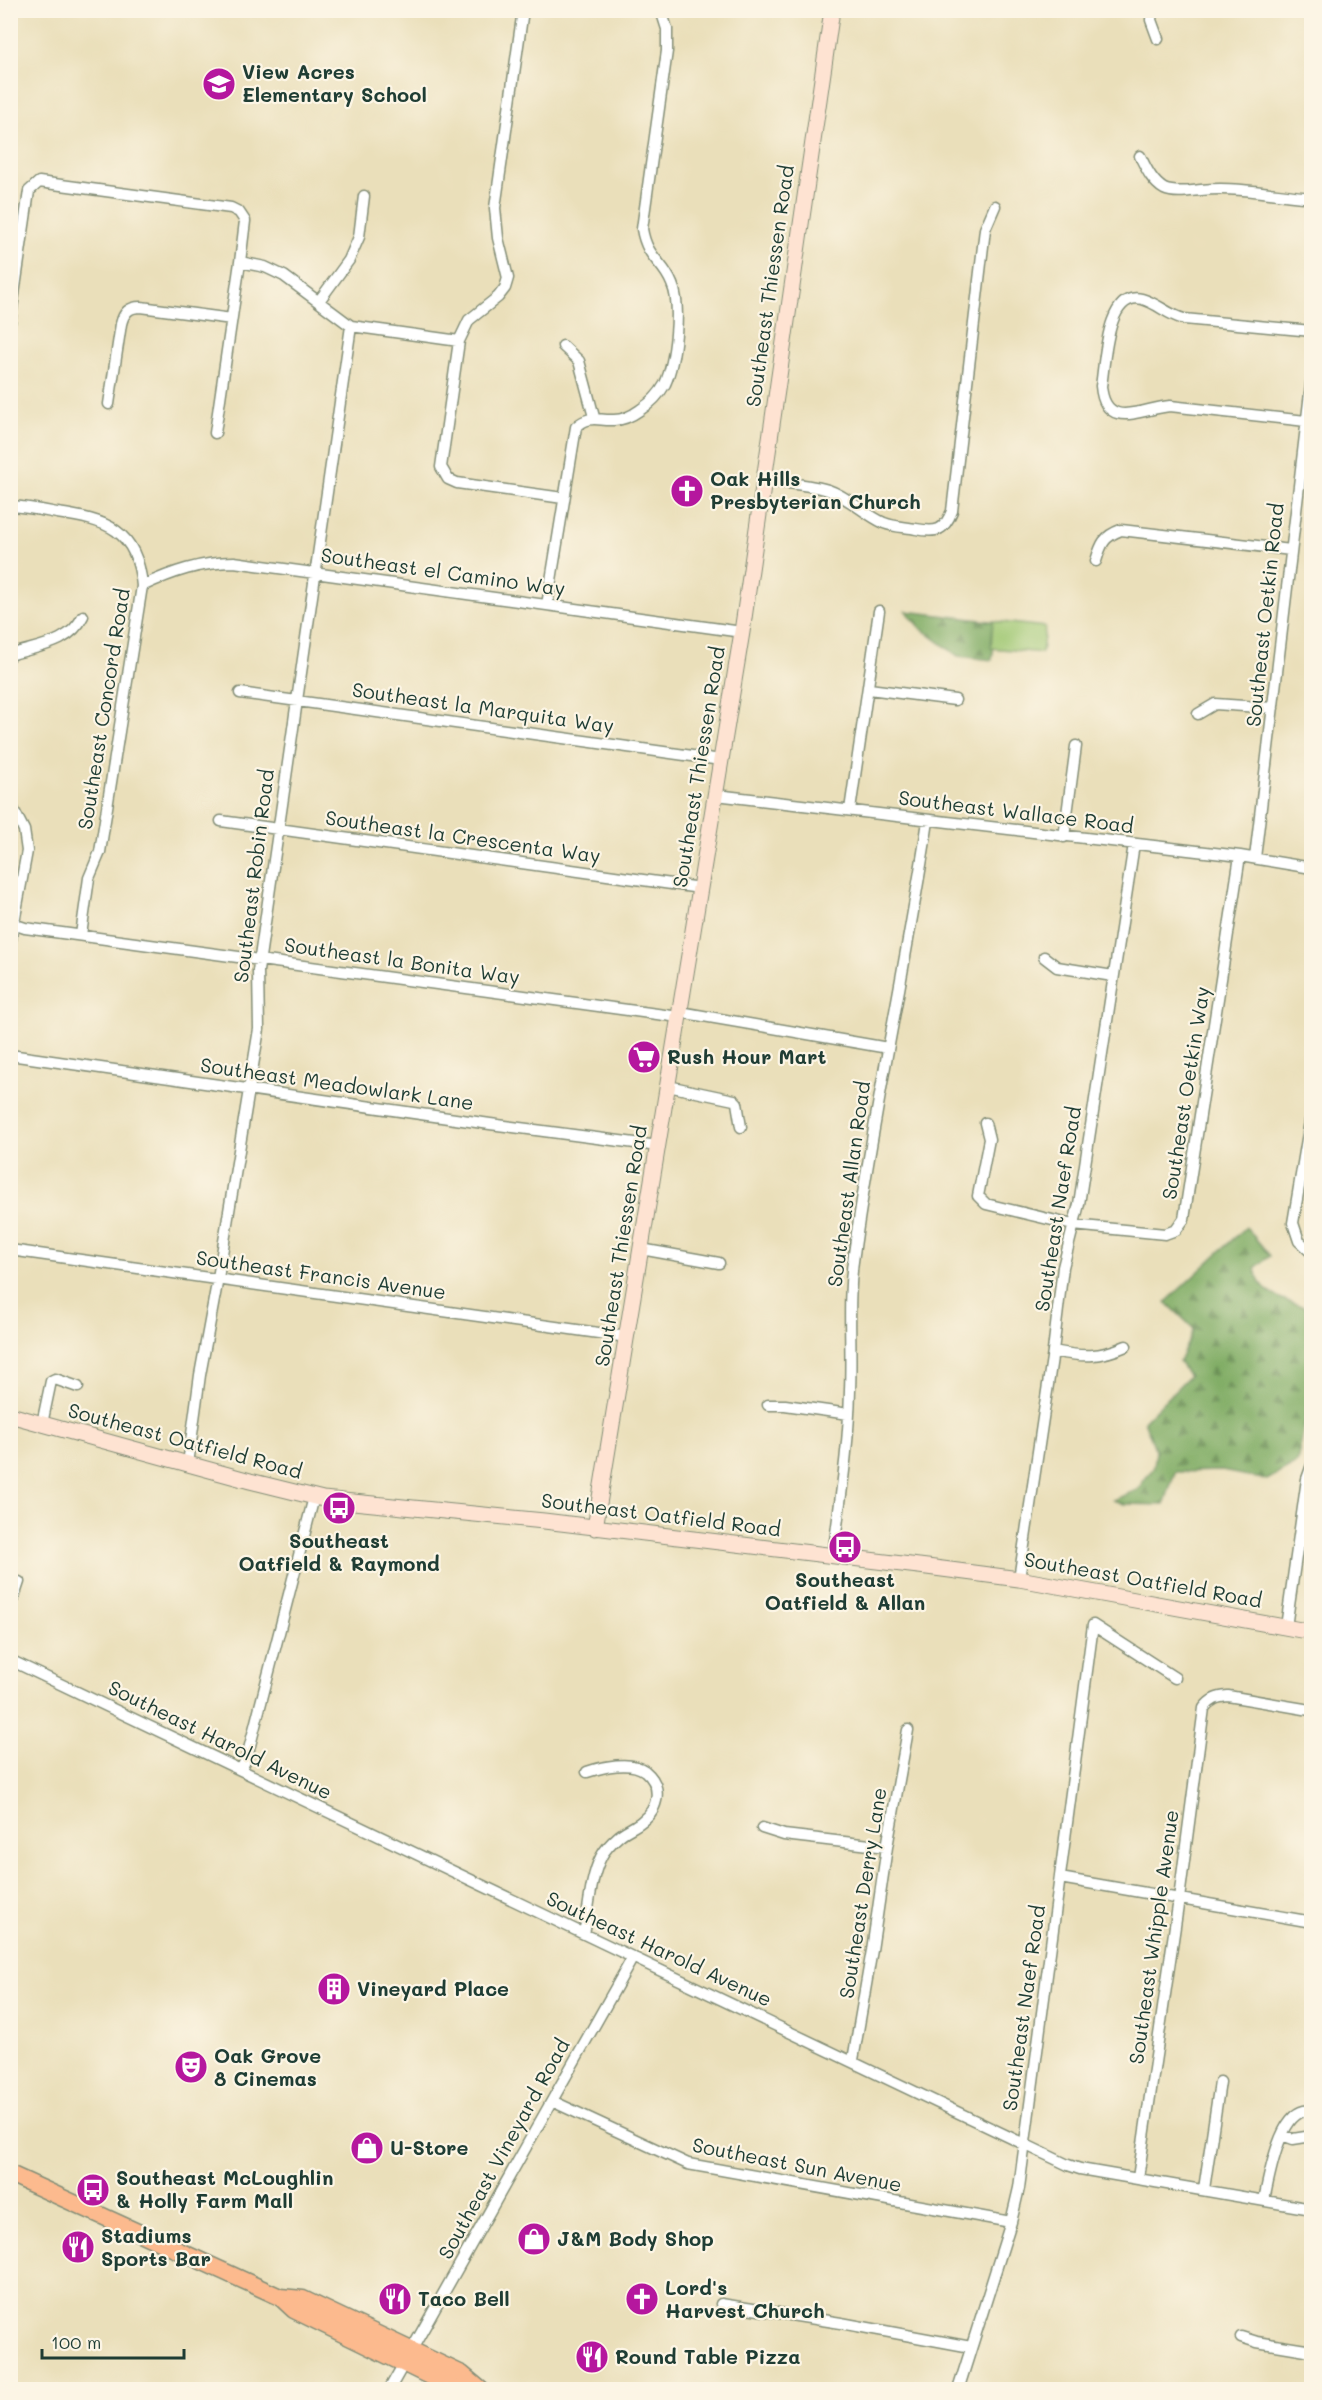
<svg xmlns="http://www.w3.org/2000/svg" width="1322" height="2400" font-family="Mali,sans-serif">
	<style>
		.forest { fill: url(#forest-firs); stroke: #4f744c; stroke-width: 1.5 }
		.garden { fill: #9fc772; stroke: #5f8253; stroke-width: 1.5 }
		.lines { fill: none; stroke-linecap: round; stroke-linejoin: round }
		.street-casing { stroke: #848e77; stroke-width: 13 }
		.secondary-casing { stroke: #848e77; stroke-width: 17 }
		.primary-casing { stroke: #848e77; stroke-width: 19 }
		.street { stroke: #fff; stroke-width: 10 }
		.secondary { stroke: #fee3d2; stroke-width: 15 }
		.primary { stroke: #fcba8e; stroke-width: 16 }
		.labels { text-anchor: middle; stroke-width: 4.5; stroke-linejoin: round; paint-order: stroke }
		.poi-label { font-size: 20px; font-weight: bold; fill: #1f3d34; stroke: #fcf5e5; text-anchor: start }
		.street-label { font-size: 20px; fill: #1f3d34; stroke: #fcf5e5 }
	</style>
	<defs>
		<pattern id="forest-firs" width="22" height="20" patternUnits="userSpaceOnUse" patternTransform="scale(1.5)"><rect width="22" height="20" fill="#7fac64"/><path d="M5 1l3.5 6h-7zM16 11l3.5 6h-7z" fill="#678d53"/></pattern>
	</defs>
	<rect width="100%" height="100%" fill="#fcf5e5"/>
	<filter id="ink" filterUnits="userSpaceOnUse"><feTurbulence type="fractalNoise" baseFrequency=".0167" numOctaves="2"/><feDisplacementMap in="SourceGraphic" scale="12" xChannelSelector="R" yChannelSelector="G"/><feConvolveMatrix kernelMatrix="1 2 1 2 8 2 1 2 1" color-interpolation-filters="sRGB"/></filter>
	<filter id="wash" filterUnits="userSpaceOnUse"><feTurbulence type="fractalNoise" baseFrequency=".008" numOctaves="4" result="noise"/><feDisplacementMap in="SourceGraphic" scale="24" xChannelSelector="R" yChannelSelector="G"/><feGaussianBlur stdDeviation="1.35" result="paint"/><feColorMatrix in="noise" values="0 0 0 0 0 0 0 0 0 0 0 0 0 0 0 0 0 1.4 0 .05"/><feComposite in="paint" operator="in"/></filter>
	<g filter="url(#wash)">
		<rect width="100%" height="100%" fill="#eadfba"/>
		<path class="forest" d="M906 611 997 622 992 660 958 656 919 627Z
			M1246 1227 1270 1256 1255 1268C1258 1296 1288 1301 1311 1309V1391L1297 1463 1267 1480 1222 1471 1175 1472 1164 1505 1124 1504 1113 1500 1137 1490 1154 1467 1156 1451 1144 1421 1189 1376 1179 1362 1194 1329 1166 1302Z"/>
		<path class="garden" d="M993 621 1045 627 1042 653 991 648Z"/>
	</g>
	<g filter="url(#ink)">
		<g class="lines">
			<defs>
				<path id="street" d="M523 10 495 208 498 238 508 278 505 288 498 297 469 320 459 341 441 467 448 479 457 483 563 498
					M1152 10 1151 20 1158 39
					M1140 156C1146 168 1152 182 1164 189 1175 194 1190 191 1201 190 1237 186 1276 195 1312 198
					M319 301 349 260 359 237 364 196
					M10 322 29 191 39 182 231 208 239 212 245 221 240 262 265 267 284 276 351 326 459 341
					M563 346 579 361 594 417
					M109 404 121 324C124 312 129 307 141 307L232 319
					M1306 421 1170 406C1143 408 1105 432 1101 386 1105 364 1106 290 1142 299 1157 303 1168 315 1184 319L1312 331
					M215 433 240 262
					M763 481C784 483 808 484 828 490 849 497 864 514 884 523 894 527 906 527 916 529 937 533 944 531 952 511L985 229 995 206
					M10 506C26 507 42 510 57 513 106 520 137 529 142 586L100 852 89 878 81 935
					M1096 561C1101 544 1104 536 1121 530L1291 550
					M142 586C172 572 201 562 234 562L742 632
					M547 605 576 427C590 414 598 421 614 420 623 420 633 415 640 410 651 403 659 395 665 384 675 362 682 306 672 284 663 261 647 259 642 229L667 51V29L661 10
					M10 655C37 646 70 644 83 616
					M869 689 955 700
					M240 693 721 760
					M1198 714 1215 704 1273 708
					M716 795 1240 856 1312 868
					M10 803 24 830 27 851 10 944
					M850 810 879 611
					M221 821 700 888
					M1064 837 1076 746
					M1255 858 1312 376
					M10 923 25 928 679 1017
					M1044 957 1057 967 1113 976
					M680 1012 888 1048
					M10 1055 490 1124 658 1146
					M668 1086 734 1100 737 1103 741 1127
					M1312 1109 1293 1223 1299 1241 1312 1253
					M985 1123 989 1139 978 1196 986 1204 1073 1225 1165 1234 1176 1230 1184 1219 1240 856
					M641 1249 719 1263
					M10 1250 627 1337
					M1053 1351C1082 1357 1099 1358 1126 1346
					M768 1405H785L849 1414
					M42 1424 51 1381 55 1379 78 1387
					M188 1464 200 1375 218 1278 259 1029 258 971 351 326
					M1299 1542 1312 1544
					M833 1556C840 1501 849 1445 850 1390 852 1344 847 1299 854 1254 874 1109 906 966 928 821
					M1019 1579 1053 1351 1063 1267 1079 1204 1134 844
					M10 1609 19 1582
					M1286 1627 1307 1479 1312 1465
					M10 1660 1068 2165 1080 2169 1312 2209
					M241 1770 247 1757 314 1497
					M762 1828 784 1835 887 1847
					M1060 1878 1312 1922
					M584 1934C589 1909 590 1879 601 1857 605 1849 612 1842 619 1836 626 1830 635 1827 642 1821 659 1808 663 1786 645 1771 631 1760 602 1767 587 1772
					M853 2060 872 1950 887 1847 908 1730
					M552 2101 688 2164 1011 2222
					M1282 2135 1293 2139 1312 2136
					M1138 2178 1179 1899 1204 1708C1211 1699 1217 1697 1228 1696L1310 1710
					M1204 2189 1220 2082
					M1264 2200C1269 2179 1280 2104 1312 2111
					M721 2304 841 2323 971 2347
					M1241 2337 1257 2342 1312 2351
					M389 2390 633 1957
					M958 2390 1011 2222 1019 2188 1093 1625 1175 1678"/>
				<path id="secondary" d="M10 1415 250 1481 323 1499 544 1521 927 1567 1019 1579 1312 1632
					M595 1528 742 632 832 10"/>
				<path id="primary" d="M10 2174 280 2297 294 2310 456 2389 478 2388
					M280 2297 303 2299 462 2374 481 2390"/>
			</defs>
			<use href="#street" class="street-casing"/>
			<use href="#secondary" class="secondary-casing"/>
			<use href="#primary" class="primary-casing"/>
			<use href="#street" class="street"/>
			<use href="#secondary" class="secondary"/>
			<use href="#primary" class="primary"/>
		</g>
	</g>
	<defs>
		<symbol id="school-disc" viewBox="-11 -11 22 22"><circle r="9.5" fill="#b5179e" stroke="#fcf5e5"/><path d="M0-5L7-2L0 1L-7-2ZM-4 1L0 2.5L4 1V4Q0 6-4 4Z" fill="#fff"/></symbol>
		<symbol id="church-disc" viewBox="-11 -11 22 22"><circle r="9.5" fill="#b5179e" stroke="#fcf5e5"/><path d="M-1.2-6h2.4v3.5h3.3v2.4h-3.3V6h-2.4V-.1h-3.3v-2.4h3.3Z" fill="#fff"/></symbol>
		<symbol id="supermarket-disc" viewBox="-11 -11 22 22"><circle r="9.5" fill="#b5179e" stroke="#fcf5e5"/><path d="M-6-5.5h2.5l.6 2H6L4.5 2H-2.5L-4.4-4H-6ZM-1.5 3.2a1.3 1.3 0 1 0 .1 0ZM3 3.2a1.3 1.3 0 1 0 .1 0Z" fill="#fff"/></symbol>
		<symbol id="bus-disc" viewBox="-11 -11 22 22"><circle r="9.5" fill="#b5179e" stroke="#fcf5e5"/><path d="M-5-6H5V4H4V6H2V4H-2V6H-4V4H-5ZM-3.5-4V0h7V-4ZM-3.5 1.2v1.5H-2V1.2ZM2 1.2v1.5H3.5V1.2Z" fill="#fff"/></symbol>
		<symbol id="building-disc" viewBox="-11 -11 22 22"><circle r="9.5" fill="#b5179e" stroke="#fcf5e5"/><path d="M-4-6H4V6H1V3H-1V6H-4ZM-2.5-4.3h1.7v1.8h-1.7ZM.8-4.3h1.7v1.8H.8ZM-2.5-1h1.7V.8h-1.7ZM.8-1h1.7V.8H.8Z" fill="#fff"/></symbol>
		<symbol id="theatre-disc" viewBox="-11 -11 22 22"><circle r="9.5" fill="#b5179e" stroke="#fcf5e5"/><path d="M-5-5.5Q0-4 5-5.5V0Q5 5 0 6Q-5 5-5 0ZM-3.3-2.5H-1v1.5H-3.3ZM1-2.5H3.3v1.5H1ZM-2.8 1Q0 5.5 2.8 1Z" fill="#fff"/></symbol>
		<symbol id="shop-disc" viewBox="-11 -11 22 22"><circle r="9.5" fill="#b5179e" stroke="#fcf5e5"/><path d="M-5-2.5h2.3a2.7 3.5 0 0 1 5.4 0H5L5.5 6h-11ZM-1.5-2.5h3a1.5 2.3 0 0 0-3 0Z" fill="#fff"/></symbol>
		<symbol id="restaurant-disc" viewBox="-11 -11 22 22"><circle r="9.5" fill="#b5179e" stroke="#fcf5e5"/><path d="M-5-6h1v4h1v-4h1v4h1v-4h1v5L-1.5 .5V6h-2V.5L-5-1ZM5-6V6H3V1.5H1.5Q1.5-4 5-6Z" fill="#fff"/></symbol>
	</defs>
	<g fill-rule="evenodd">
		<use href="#school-disc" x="200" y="65" width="38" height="38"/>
		<use href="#church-disc" x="668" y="472" width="38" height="38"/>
		<use href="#supermarket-disc" x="625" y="1038" width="38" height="38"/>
		<use href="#bus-disc" x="320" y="1489" width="38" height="38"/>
		<use href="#bus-disc" x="826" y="1528" width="38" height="38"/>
		<use href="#building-disc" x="315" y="1970" width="38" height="38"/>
		<use href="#theatre-disc" x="172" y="2048" width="38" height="38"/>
		<use href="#shop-disc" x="348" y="2129" width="38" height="38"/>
		<use href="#bus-disc" x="74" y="2171" width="38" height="38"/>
		<use href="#shop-disc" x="515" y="2220" width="38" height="38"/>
		<use href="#restaurant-disc" x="59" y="2228" width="38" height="38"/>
		<use href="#restaurant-disc" x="376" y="2280" width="38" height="38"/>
		<use href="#church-disc" x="623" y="2280" width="38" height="38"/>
		<use href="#restaurant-disc" x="573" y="2338" width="38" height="38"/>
	</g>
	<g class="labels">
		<g class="poi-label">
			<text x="242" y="79">View Acres<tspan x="242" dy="23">Elementary School</tspan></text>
			<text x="710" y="486">Oak Hills<tspan x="710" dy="23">Presbyterian Church</tspan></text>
			<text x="667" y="1064">Rush Hour Mart</text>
			<text x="339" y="1548" text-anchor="middle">Southeast<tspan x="339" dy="23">Oatfield &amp; Raymond</tspan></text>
			<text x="845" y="1587" text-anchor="middle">Southeast<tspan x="845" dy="23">Oatfield &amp; Allan</tspan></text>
			<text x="357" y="1996">Vineyard Place</text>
			<text x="214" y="2063">Oak Grove<tspan x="214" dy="23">8 Cinemas</tspan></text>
			<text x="390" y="2155">U-Store</text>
			<text x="116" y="2185">Southeast McLoughlin<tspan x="116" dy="23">&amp; Holly Farm Mall</tspan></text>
			<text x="101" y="2243">Stadiums<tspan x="101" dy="23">Sports Bar</tspan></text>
			<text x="557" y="2246">J&amp;M Body Shop</text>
			<text x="665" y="2295">Lord's<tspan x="665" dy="23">Harvest Church</tspan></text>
			<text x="418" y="2306">Taco Bell</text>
			<text x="615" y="2364">Round Table Pizza</text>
		</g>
		<g class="street-label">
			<text transform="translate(770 286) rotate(-82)" y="7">Southeast Thiessen Road</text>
			<text transform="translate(443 572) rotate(8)" y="7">Southeast el Camino Way</text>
			<text transform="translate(1265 615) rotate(-84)" y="7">Southeast Oetkin Road</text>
			<text transform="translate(483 708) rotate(8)" y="7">Southeast la Marquita Way</text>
			<text transform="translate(104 709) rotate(-81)" y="7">Southeast Concord Road</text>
			<text transform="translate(699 767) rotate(-81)" y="7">Southeast Thiessen Road</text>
			<text transform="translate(1016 812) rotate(7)" y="7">Southeast Wallace Road</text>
			<text transform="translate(463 837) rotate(8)" y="7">Southeast la Crescenta Way</text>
			<text transform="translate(254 876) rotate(-83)" y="7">Southeast Robin Road</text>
			<text transform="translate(402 961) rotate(8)" y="7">Southeast la Bonita Way</text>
			<text transform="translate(337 1084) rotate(8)" y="7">Southeast Meadowlark Lane</text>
			<text transform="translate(1186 1093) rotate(-81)" y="7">Southeast Oetkin Way</text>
			<text transform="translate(849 1184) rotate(-82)" y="7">Southeast Allan Road</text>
			<text transform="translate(1058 1209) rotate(-81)" y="7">Southeast Naef Road</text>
			<text transform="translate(621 1246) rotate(-81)" y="7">Southeast Thiessen Road</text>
			<text transform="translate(321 1275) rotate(8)" y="7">Southeast Francis Avenue</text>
			<text transform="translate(185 1441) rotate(15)" y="7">Southeast Oatfield Road</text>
			<text transform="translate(661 1515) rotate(7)" y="7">Southeast Oatfield Road</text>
			<text transform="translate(1143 1580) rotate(10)" y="7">Southeast Oatfield Road</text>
			<text transform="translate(220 1740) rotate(26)" y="7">Southeast Harold Avenue</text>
			<text transform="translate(863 1893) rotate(-81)" y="7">Southeast Derry Lane</text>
			<text transform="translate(1154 1937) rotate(-82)" y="7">Southeast Whipple Avenue</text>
			<text transform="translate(659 1949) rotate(25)" y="7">Southeast Harold Avenue</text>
			<text transform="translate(1024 2008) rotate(-82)" y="7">Southeast Naef Road</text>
			<text transform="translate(504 2149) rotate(-61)" y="7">Southeast Vineyard Road</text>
			<text transform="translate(797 2165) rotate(11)" y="7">Southeast Sun Avenue</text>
		</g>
	</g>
	<rect width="1322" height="2400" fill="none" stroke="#fcf5e5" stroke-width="36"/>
	<path d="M42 2349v9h142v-9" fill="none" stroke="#1f3d34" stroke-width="3"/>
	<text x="51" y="2349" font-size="18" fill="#1f3d34" stroke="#fcf5e5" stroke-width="4.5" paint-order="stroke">100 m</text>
</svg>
